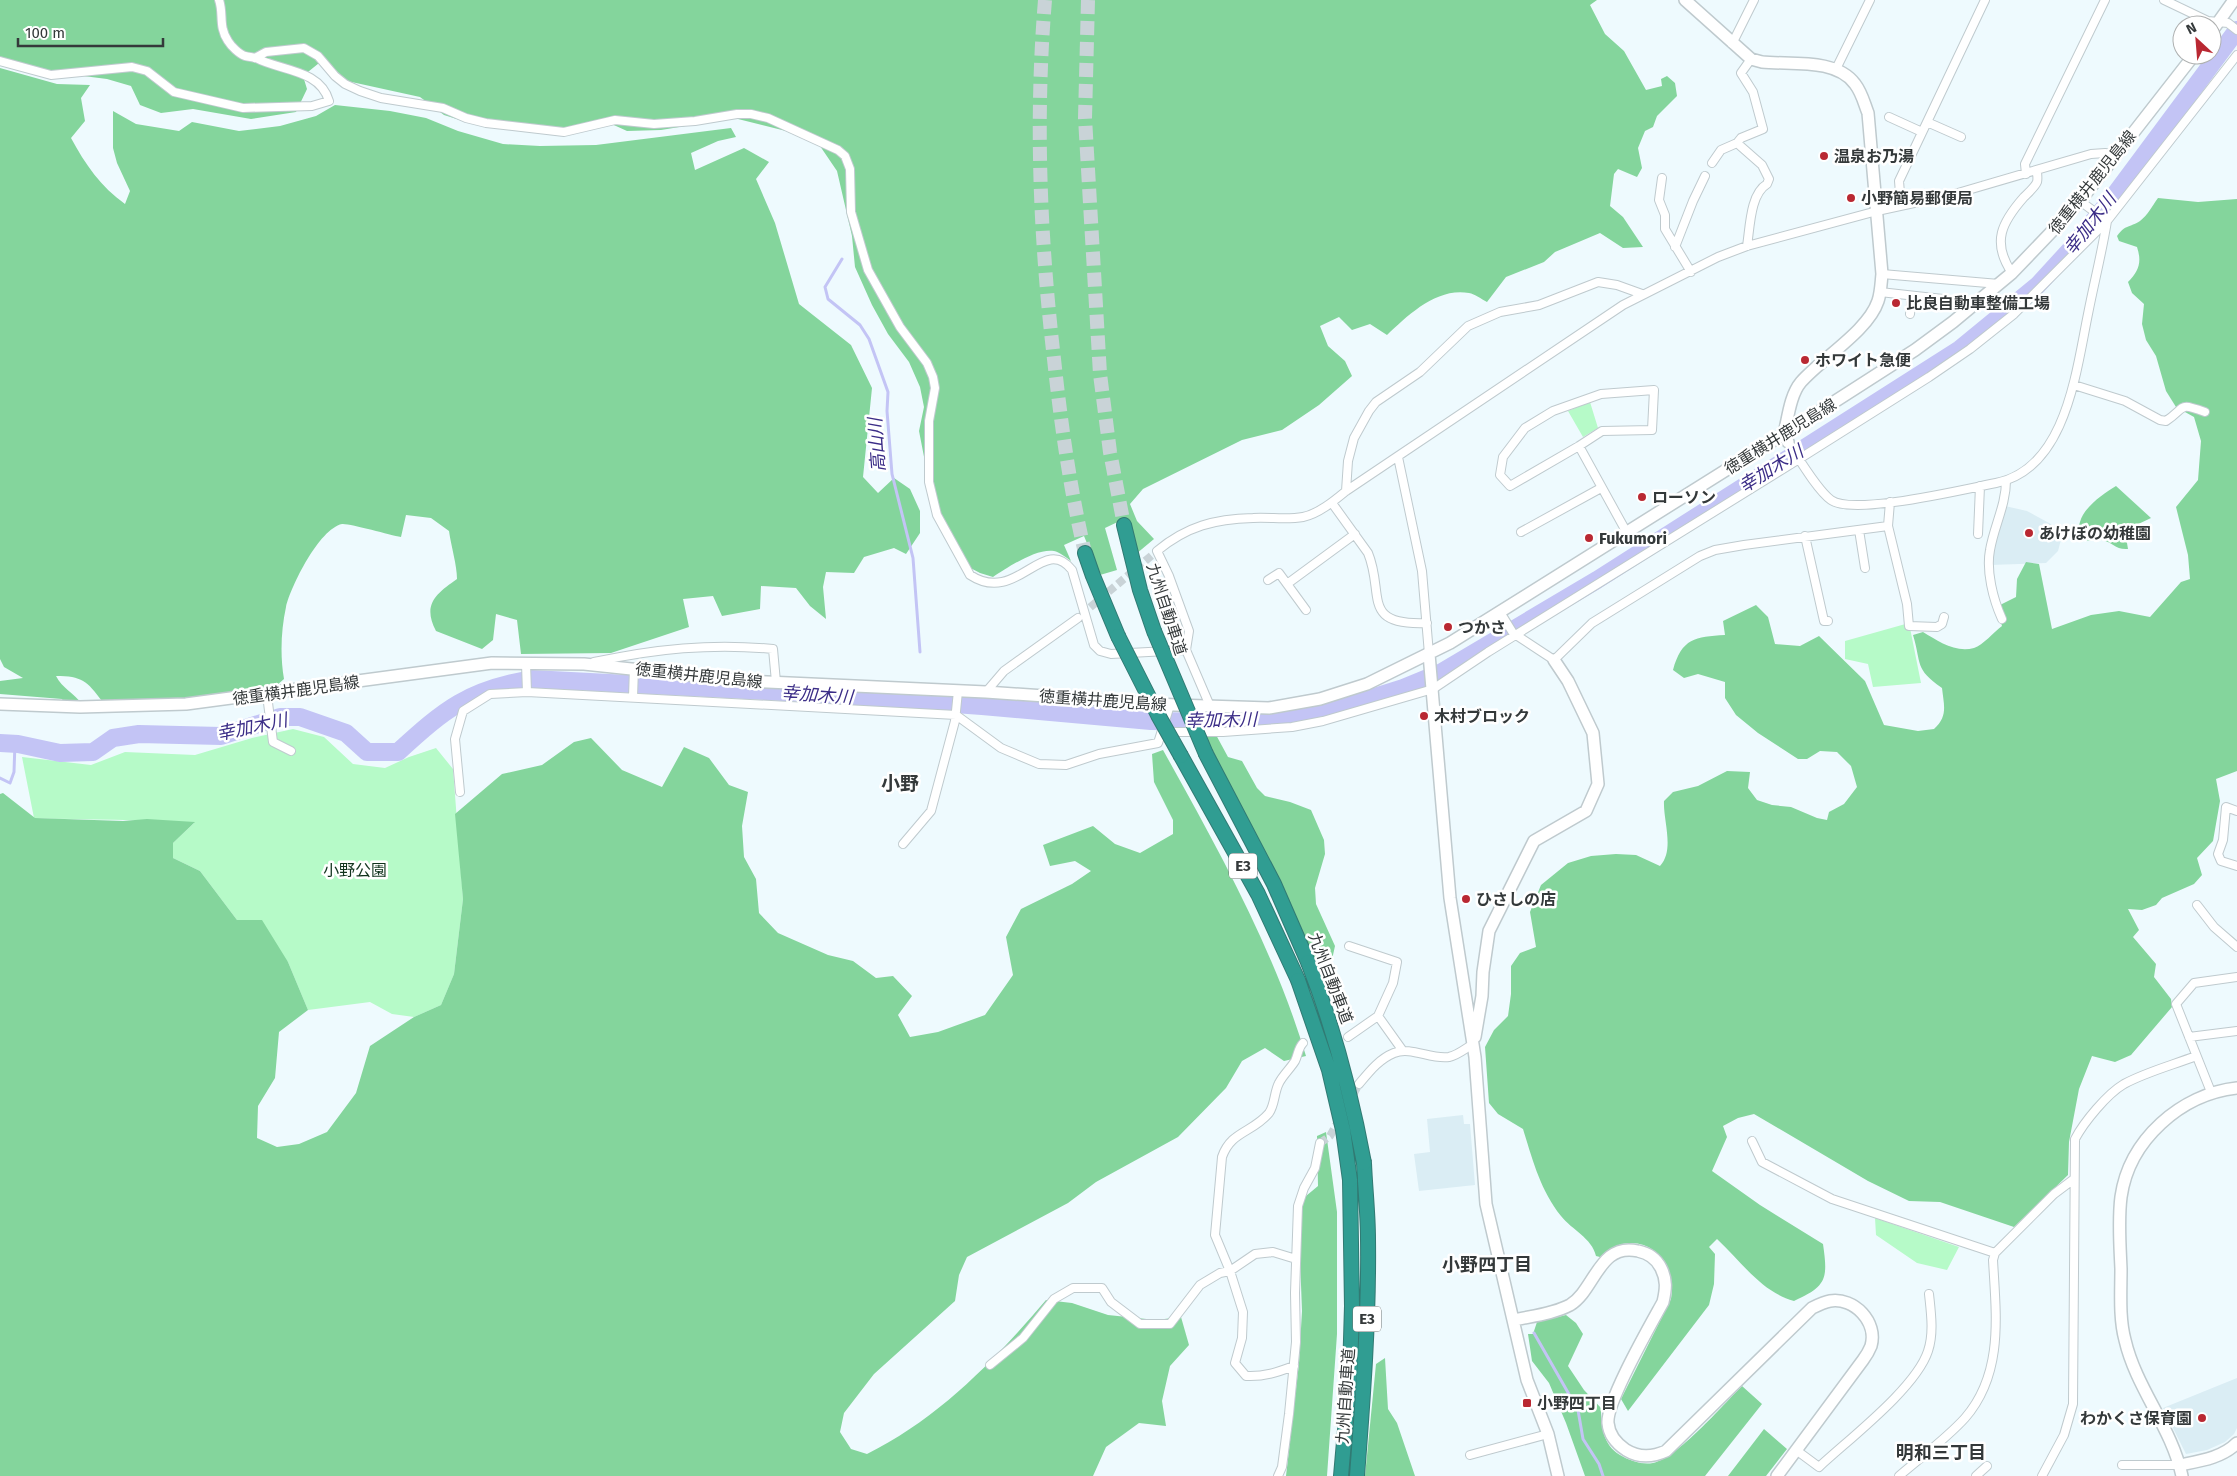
<svg xmlns="http://www.w3.org/2000/svg" width="2237" height="1476" font-family="'Fira Sans','Noto Sans JP',sans-serif">
	<style>
		.built { fill: #daedf4 }
		.green { fill: #b6fac8 }
		.forest { fill: #84d59c }
		.lines { fill: none; stroke-linecap: round; stroke-linejoin: round }
		.stream { stroke: #c3c4f5; stroke-width: 3 }
		.river { stroke: #c3c4f5; stroke-width: 18 }
		.street-tunnel { stroke: #c9d3d7; stroke-width: 8; stroke-dasharray: 8 4; stroke-linecap: butt }
		.highway-tunnel { stroke: #c9d3d7; stroke-width: 14; stroke-dasharray: 14 7; stroke-linecap: butt }
		.street-casing { stroke: #bfcace; stroke-width: 10 }
		.secondary-casing { stroke: #bfcace; stroke-width: 14 }
		.highway-casing { stroke: #317a73; stroke-width: 16 }
		.street { stroke: #fff; stroke-width: 8 }
		.secondary { stroke: #fff; stroke-width: 11 }
		.highway { stroke: #309d92; stroke-width: 14 }
		.highway-bridge-casing { stroke: #317a73; stroke-width: 16; stroke-linecap: butt }
		.highway-bridge { stroke: #309d92; stroke-width: 14 }
		.poi-dot { fill: #b92832; stroke: #fff; stroke-width: 2 }
		.labels { text-anchor: middle; stroke-width: 5; stroke-linejoin: round; paint-order: stroke }
		.shield { fill: #fff; stroke: #717475; stroke-width: 1 }
		.shield-label { font-size: 15px; font-weight: bold; fill: #34393a }
		.poi-label { font-size: 16px; font-weight: bold; fill: #34393a; stroke: #fff; text-anchor: start }
		.street-label { font-size: 16px; fill: #34393a; stroke: #fff }
		.park-label { font-size: 16px; fill: #10331d; stroke: #fff }
		.water-label { font-size: 18px; font-style: italic; fill: #3b2d87; stroke: #fff }
		.neighbourhood-label { font-size: 18px; font-weight: bold; fill: #34393a; stroke: #fff }
		.quarter-label { font-size: 19px; font-weight: bold; fill: #34393a; stroke: #fff }
	</style>
	<rect width="100%" height="100%" fill="#eefafe"/>
	<path class="built" d="M2005 506 2027 511 2060 529 2062 536 2058 551 2046 563 1990 565 1992 547Z
		M1463 1115 1464 1124H1470L1475 1185 1419 1191 1414 1154 1430 1152 1427 1119Z
		M2237 1378V1428L2234 1434 2225 1442 2207 1450 2186 1454 2163 1408Z"/>
	<path class="green" d="M1590 402 1598 428 1583 437 1568 411Z
		M1909 623 1921 683 1873 687 1868 664 1845 659V641Z
		M293 729 324 737 353 764 385 768 409 757 436 748 453 769 463 899 454 974 441 1005 414 1017 392 1014 370 1002 308 1010 288 962 237 920 200 871 173 858V843L194 823C141 819 88 820 34 818L22 757 91 765 125 752 195 755 252 738Z
		M1875 1218 1959 1247 1947 1270 1917 1263 1876 1235Z"/>
	<path class="forest" d="M0 0H1597L1590 5 1605 34 1624 51 1646 90 1662 86 1661 79 1667 76 1675 83 1677 96 1657 116 1653 127 1645 131 1638 148 1642 168 1637 177 1618 169 1614 174 1610 206 1623 217 1643 247 1623 248 1600 233 1555 252 1544 262 1506 277 1487 302C1481 299 1475 294 1469 293 1437 287 1408 315 1387 335L1370 324 1352 330 1339 317 1320 326 1328 346 1345 361 1352 376 1319 405 1282 430 1242 440 1143 489 1130 504 1137 521 1154 539 1136 554 1126 518 1105 528 1117 570 1100 575 1084 536 1064 545 1071 561C1067 558 1059 552 1054 551 1036 548 1007 568 993 577L980 573 963 564 932 498 919 431 924 407 920 387 909 362 888 334 872 305 855 267 852 236 837 171 820 146 786 131 734 118 661 130 627 131 605 121 565 134 466 122 444 115 420 97 347 81 324 59 303 76 307 89 296 112 251 119 193 109 161 113 140 105 131 86 107 79 52 72 0 59Z
		M0 68 57 84 90 85 81 98 85 121 71 138C85 164 101 187 125 204L130 191 117 163 113 148V111L136 124 179 131 192 122 239 131 280 126 316 116 335 105 390 111 426 118 458 131 503 144 540 146 596 145 731 128 736 137 718 141 691 153 695 170 744 148 769 162 756 179 775 223 799 304 851 345 872 388 863 477 878 493 894 478 910 489 920 511V533L906 554 894 548 864 557 854 573 826 572 823 587 826 619 810 606 796 588 761 586 760 609 722 616 713 596 683 599 689 627 611 653 521 654 517 620 496 614 493 640 482 649 436 631C422 604 436 594 457 579 457 565 451 546 449 531L431 518 406 515 401 537C390 535 349 523 342 524 319 529 291 586 286 607 281 630 280 656 284 679L269 692 178 707 102 701C87 681 82 676 56 676 62 688 74 693 82 704H64L62 699 0 694V681L23 678 4 667 0 659Z
		M2158 198 2198 202 2237 199V771L2216 779 2220 801 2213 841 2197 858 2202 875 2194 884 2162 898 2156 905 2142 910 2128 909 2139 930 2133 937 2156 964 2154 977 2171 999 2172 1007 2131 1055 2115 1062 2092 1056 2079 1089 2069 1142 2068 1175 2014 1227 1940 1202 1909 1201 1868 1181 1754 1114 1738 1118 1723 1126 1727 1137 1712 1171 1760 1205 1823 1244C1828 1279 1827 1286 1794 1301 1761 1292 1741 1261 1717 1239L1709 1247 1715 1254 1714 1284 1709 1305 1628 1411 1621 1399 1671 1299C1679 1254 1634 1224 1600 1257L1596 1256C1592 1238 1572 1230 1561 1216 1540 1189 1533 1161 1523 1129L1498 1114 1489 1103 1485 1047 1494 1030 1508 1016 1511 994V966L1520 953 1536 947 1530 912 1541 885 1568 863 1591 856 1616 854 1636 855 1660 866C1675 850 1663 821 1664 801L1673 792 1698 786 1727 771 1750 772 1748 788 1757 800 1772 805 1791 807 1817 818 1827 820 1829 812 1844 804 1857 787 1851 766 1837 752 1820 751 1807 759H1798L1758 733 1736 715 1725 698V682L1698 674 1684 678 1673 670C1682 638 1695 637 1725 635L1723 621 1756 605 1768 617 1775 644 1800 646 1819 636 1865 681 1884 725 1918 731 1934 729C1948 716 1944 706 1942 688 1914 668 1922 665 1913 635L1923 632C1938 641 1955 653 1974 648 1983 645 1994 632 2002 626L1996 607 2016 597 2017 579 2026 562 2039 564 2052 629 2091 615 2119 611 2150 617 2181 582 2190 579 2188 555 2176 507 2198 480 2201 441 2194 417 2176 407 2166 391 2156 356 2146 340 2142 324 2144 304 2132 293 2128 282C2139 271 2142 262 2137 247L2119 241 2117 236C2126 224 2129 228 2140 221 2148 215 2152 206 2158 198Z
		M2116 486 2151 518 2132 527 2126 537 2128 549C2115 550 2113 542 2102 540 2093 539 2086 543 2078 538 2079 533 2078 527 2080 522 2084 507 2103 494 2116 486Z
		M1215 733 1228 757 1242 761 1257 788 1265 796 1290 802 1311 810 1324 840 1325 854 1315 888 1316 904 1335 946 1331 964 1319 972 1278 879 1204 734Z
		M591 738 622 770 662 787 684 747 709 758 729 785 748 792 742 826 744 857 756 879 759 913 778 933 828 955 853 961 876 978 893 976 912 996 898 1015 910 1037 938 1032 985 1015 1013 975 1006 937 1021 909 1072 884 1091 871 1075 861 1050 866 1043 845 1093 826 1115 844 1140 853 1173 834V820L1154 782 1152 754 1163 750C1218 849 1273 947 1306 1056L1284 1061 1265 1048 1242 1061 1226 1088 1178 1137 1096 1182 1068 1203 967 1257 959 1275 955 1301 874 1374 844 1413 840 1432 851 1449 867 1454C939 1418 994 1361 1046 1300L1072 1303 1108 1315 1156 1320 1181 1317 1189 1345 1170 1366 1162 1401 1166 1426 1139 1423 1106 1447 1093 1476H0V794L3 793 35 818 123 821 147 819 195 822 173 843V858L200 871 237 920H262L288 962 308 1010 279 1032 275 1078 258 1106 257 1138 277 1147 299 1144 327 1132 356 1093 370 1046 414 1017 441 1005 454 974 463 899 455 814 502 774 542 765 574 742Z
		M1326 1132 1337 1212V1334L1327 1476H1286L1299 1363 1302 1311 1299 1231 1301 1209 1306 1196 1318 1186 1317 1136Z
		M1566 1315 1576 1323 1583 1334 1568 1366 1584 1390 1601 1408C1601 1426 1603 1445 1620 1455 1630 1461 1642 1465 1653 1463 1677 1458 1723 1405 1742 1386L1762 1404 1705 1476H1585L1566 1423 1549 1383 1532 1361 1528 1334H1533L1537 1322Z
		M1385 1358 1388 1409 1397 1423 1415 1476H1365L1376 1364Z
		M1764 1429 1787 1449 1766 1476H1728Z"/>
	<g class="lines">
		<path class="stream" d="M842 259 825 287 828 299 860 325 869 339 888 392 887 411 892 474 913 558 920 652
			M0 778 10 783 14 772 15 743
			M1534 1333 1578 1410 1583 1439 1599 1464 1603 1476"/>
		<path class="river" d="M0 743 18 744 60 753 93 752 113 738 139 734 221 736 280 717H300L346 733 367 752H398C445 709 468 690 532 679L802 693 982 706 1151 721 1219 722 1282 720 1317 715 1403 688 1442 672 1597 580 1960 349 2038 285 2070 250 2113 197 2237 30"/>
		<path class="street-tunnel" d="M1081 615 1157 551
			M1320 1143 1330 1136 1359 1084"/>
		<path class="highway-tunnel" d="M1045 0C1035 120 1040 239 1054 359 1061 424 1070 489 1085 553
			M1088 0 1085 118 1100 374 1110 452 1124 525"/>
		<defs>
			<path id="street" d="M2164 0 2208 21 2228 23 2237 30
				M1732 44 1754 0
				M255 58 266 52 304 48 318 56 335 76 345 84 360 91 381 98 443 108 466 118 486 123 564 132 615 120 654 124 695 121 737 114H751L768 118 838 150 845 156 850 169 851 212 868 270 900 327 927 363 933 377 935 388 929 421V482L937 515 970 575C1017 606 1043 533 1072 570L1094 645 1100 651 1111 654 1186 650
				M0 61 51 75 132 67 147 71 174 92 243 108 312 106 329 101C320 69 280 71 256 58 253 57 249 57 245 56 239 54 231 46 228 41 218 26 224 14 219 0
				M1836 69 1870 0
				M1889 117 1922 132
				M1927 122 1961 137
				M1712 163 1721 150 1737 143
				M2026 174 2025 164 2105 0
				M1662 178 1659 200 1665 215V229L1691 272
				M1901 205 1899 181 1985 0
				M1747 246C1750 228 1750 194 1767 184L1769 179 1762 165 1737 143 1741 138 1763 129 1753 92 1741 73 1751 59
				M1675 247 1693 201 1705 176
				M2012 273C1991 242 2002 222 2024 197 2028 193 2035 187 2037 182 2038 179 2037 174 2037 171
				M1882 274 1999 284
				M1880 292 1943 299
				M1910 314 1912 296
				M2074 385 2125 401 2160 420 2166 421C2187 407 2177 402 2205 412
				M1788 442C1798 457 1817 490 1831 500 1853 516 1965 489 1996 483 2066 469 2076 372 2088 314 2094 283 2102 252 2107 221L2080 201
				M1579 446 1602 431 1652 430 1654 390 1601 394 1553 411 1525 428 1503 457 1500 475 1510 486 1579 446 1627 533
				M1398 457 1422 571 1429 654
				M1346 491 1348 461 1354 438 1369 411 1376 402 1420 372 1468 326 1500 312 1539 305 1598 282 1617 285 1642 294
				M1332 503 1368 553C1385 594 1360 626 1427 623
				M1888 526 1907 604 1909 626 1937 627 1942 624 1944 617
				M1859 530 1865 568
				M1521 532 1601 488
				M1978 534 1980 486
				M1805 536 1824 621H1828
				M1268 580 1279 573 1306 610
				M1287 584 1355 534
				M1500 612 1513 633 1554 660 1592 623 1700 556 1715 550 1744 545 1888 526 1890 502
				M2002 619C1993 599 1986 571 1990 550 1994 526 2006 505 2006 481
				M594 662C655 649 711 643 773 649L776 682
				M526 664 527 692
				M986 692 1004 671 1078 618
				M267 695 273 742 291 751
				M633 697 634 668
				M1210 706 1186 650 1189 631 1169 576 1157 551C1187 526 1215 519 1253 518 1270 517 1287 520 1303 517 1318 514 1334 501 1346 491L1623 305 1718 257 1747 246 1877 211 1951 195 2091 154 2105 153 2115 155
				M1167 732H1223L1292 727 1323 721 1433 689 1488 652 1799 459 1929 377 1970 349 2014 314 2107 221 2237 55
				M460 792 455 739 463 711 490 694 527 692 956 715 1001 748 1039 764 1066 765 1099 754 1158 743 1170 705
				M2237 811 2226 807 2223 840 2218 854 2221 861 2237 866
				M903 844 931 811 955 721 958 691
				M2197 905 2214 927 2237 947
				M1349 946 1397 962 1393 983 1378 1016
				M1348 1037 1378 1016 1403 1051
				M2189 1037 2237 1031
				M1359 1084C1369 1072 1379 1059 1394 1053 1411 1046 1431 1060 1449 1057 1458 1055 1466 1048 1473 1044
				M2211 1092 2176 1004 2194 983 2237 977
				M1752 1141 1762 1162 1832 1199 1995 1253
				M990 1365 1023 1338 1054 1299 1073 1288H1102L1111 1302 1140 1324H1170L1200 1285 1220 1273 1230 1271 1255 1254 1273 1252 1296 1259
				M1294 1366C1278 1372 1264 1377 1246 1376L1235 1363 1242 1338 1243 1312 1230 1271 1215 1235 1222 1157C1231 1131 1252 1133 1269 1113 1275 1105 1274 1092 1279 1083 1283 1075 1290 1069 1295 1061 1298 1055 1298 1048 1303 1043
				M1796 1450 1819 1467C1849 1439 1916 1388 1928 1351 1934 1333 1931 1313 1929 1294
				M1470 1455 1548 1434
				M2122 1465H2180
				M1278 1476 1282 1467 1289 1414 1296 1342 1295 1293 1298 1206 1304 1188 1315 1168 1320 1143
				M1899 1476C1921 1457 1946 1439 1965 1418 2004 1373 1996 1315 1993 1260L1995 1253 2054 1194 2074 1179
				M1976 1476 1987 1466
				M2042 1476 2064 1435 2073 1404 2075 1139C2084 1122 2107 1094 2124 1084 2146 1072 2173 1065 2196 1056"/>
			<path id="secondary" d="M1685 0 1751 59 1762 62C1791 65 1836 58 1855 84 1862 93 1864 103 1868 113L1882 274C1881 283 1881 292 1878 301 1868 331 1822 358 1801 382 1790 395 1788 418 1784 434L1788 442
				M2212 31 2234 0
				M1429 654 1450 898 1475 1057 1486 1204 1527 1380 1548 1434 1558 1476
				M0 704 80 707 186 704 492 663 584 664 745 681 986 692 1175 705 1269 708 1320 699 1367 684 1450 643 1806 420 1915 350 1953 322 2012 273 2057 226 2080 201 2194 55
				M1475 1037 1482 996 1483 972 1489 931 1534 841 1586 811 1598 784 1593 733 1568 681 1554 660
				M1514 1320C1532 1316 1553 1314 1570 1305 1595 1290 1599 1242 1638 1251 1648 1253 1656 1258 1661 1268 1667 1280 1666 1289 1663 1302 1651 1324 1606 1402 1608 1423 1609 1435 1617 1444 1626 1450 1639 1458 1653 1457 1666 1451L1812 1308C1818 1305 1824 1302 1830 1301 1854 1297 1878 1322 1871 1346 1869 1351 1866 1356 1863 1360L1777 1476
				M2180 1465C2200 1461 2222 1458 2237 1443
				M2182 1476C2172 1428 2136 1388 2125 1340 2119 1318 2121 1292 2121 1269 2120 1245 2118 1220 2121 1197 2129 1140 2181 1094 2237 1088"/>
			<path id="highway" d="M1124 525 1140 590 1154 631
				M1085 553 1093 576 1118 636
				M1206 754 1274 884 1308 962
				M1181 756 1258 894 1298 980
				M1341 1476 1350 1373 1352 1306 1350 1180
				M1357 1476C1363 1397 1369 1318 1368 1239 1368 1214 1365 1188 1364 1163"/>
		</defs>
		<use href="#street" class="street-casing"/>
		<use href="#secondary" class="secondary-casing"/>
		<use href="#highway" class="highway-casing"/>
		<use href="#street" class="street"/>
		<use href="#secondary" class="secondary"/>
		<use href="#highway" class="highway"/>
		<defs>
			<path id="highway-bridge" d="M1154 631 1206 754
				M1118 636 1158 715 1181 756
				M1308 962C1334 1028 1351 1093 1364 1163
				M1298 980 1329 1070 1343 1130 1350 1180"/>
		</defs>
		<use href="#highway-bridge" class="highway-bridge-casing"/>
		<use href="#highway-bridge" class="highway-bridge"/>
	</g>
	<g class="poi-dot">
		<circle cx="1824" cy="156" r="5"/>
		<circle cx="1851" cy="198" r="5"/>
		<circle cx="1896" cy="303" r="5"/>
		<circle cx="1805" cy="360" r="5"/>
		<circle cx="1642" cy="497" r="5"/>
		<circle cx="2029" cy="533" r="5"/>
		<circle cx="1589" cy="538" r="5"/>
		<circle cx="1448" cy="627" r="5"/>
		<circle cx="1424" cy="716" r="5"/>
		<circle cx="1466" cy="899" r="5"/>
		<rect x="1522" y="1398" width="10" height="10" rx="2.5"/>
		<circle cx="2202" cy="1418" r="5"/>
	</g>
	<g class="labels">
		<g class="shield">
			<rect x="1229" y="853.5" width="28" height="25" rx="4"/>
			<rect x="1353" y="1306.5" width="28" height="25" rx="4"/>
		</g>
		<g class="shield-label">
			<text x="1243" y="871">E3</text>
			<text x="1367" y="1324">E3</text>
		</g>
		<g class="poi-label">
			<text x="1834" y="162">温泉お乃湯</text>
			<text x="1861" y="204">小野簡易郵便局</text>
			<text x="1906" y="309">比良自動車整備工場</text>
			<text x="1815" y="366">ホワイト急便</text>
			<text x="1652" y="503">ローソン</text>
			<text x="2039" y="539">あけぼの幼稚園</text>
			<text x="1599" y="544">Fukumori</text>
			<text x="1458" y="633">つかさ</text>
			<text x="1434" y="722">木村ブロック</text>
			<text x="1476" y="905">ひさしの店</text>
			<text x="1537" y="1409">小野四丁目</text>
			<text x="2192" y="1424" text-anchor="end">わかくさ保育園</text>
		</g>
		<g class="street-label">
			<text transform="translate(2092 182) rotate(-51)" y="6">徳重横井鹿児島線</text>
			<text transform="translate(1780 436) rotate(-32)" y="6">徳重横井鹿児島線</text>
			<text transform="translate(1167 609) rotate(72)" y="6">九州自動車道</text>
			<text transform="translate(699 675) rotate(6)" y="6">徳重横井鹿児島線</text>
			<text transform="translate(296 690) rotate(-8)" y="6">徳重横井鹿児島線</text>
			<text transform="translate(1103 700) rotate(4)" y="6">徳重横井鹿児島線</text>
			<text transform="translate(1331 978) rotate(69)" y="6">九州自動車道</text>
			<text transform="translate(1345 1396) rotate(-86)" y="6">九州自動車道</text>
		</g>
		<g class="park-label">
			<text x="355" y="876">小野公園</text>
		</g>
		<g class="water-label">
			<text transform="translate(2090 224) rotate(-52)" y="6">幸加木川</text>
			<text transform="translate(877 445) rotate(-94)" y="6">高山川</text>
			<text transform="translate(1771 469) rotate(-32)" y="6">幸加木川</text>
			<text transform="translate(817 695) rotate(4)" y="6">幸加木川</text>
			<text transform="translate(1221 720) rotate(-1)" y="6">幸加木川</text>
			<text transform="translate(252 727) rotate(-12)" y="6">幸加木川</text>
		</g>
		<g class="neighbourhood-label">
			<text x="1487" y="1271">小野四丁目</text>
			<text x="1941" y="1459">明和三丁目</text>
		</g>
		<g class="quarter-label">
			<text x="900" y="790">小野</text>
		</g>
	</g>
	<g transform="translate(2197 40) rotate(334)"><circle r="24" fill="#ffffff" stroke="#aeb0b0"/>
	<path d="M0-4L9 19L0 12L-9 19Z" fill="#b92832"/>
	<text y="-8" font-size="14" font-weight="bold" text-anchor="middle" fill="#34393a">N</text>
	</g>
	<path d="M18 38v8h145v-8" fill="none" stroke="#34393a" stroke-width="2.5"/>
	<text x="25" y="38" font-size="15" fill="#34393a" stroke="#ffffff" stroke-width="4" paint-order="stroke">100 m</text>
</svg>
